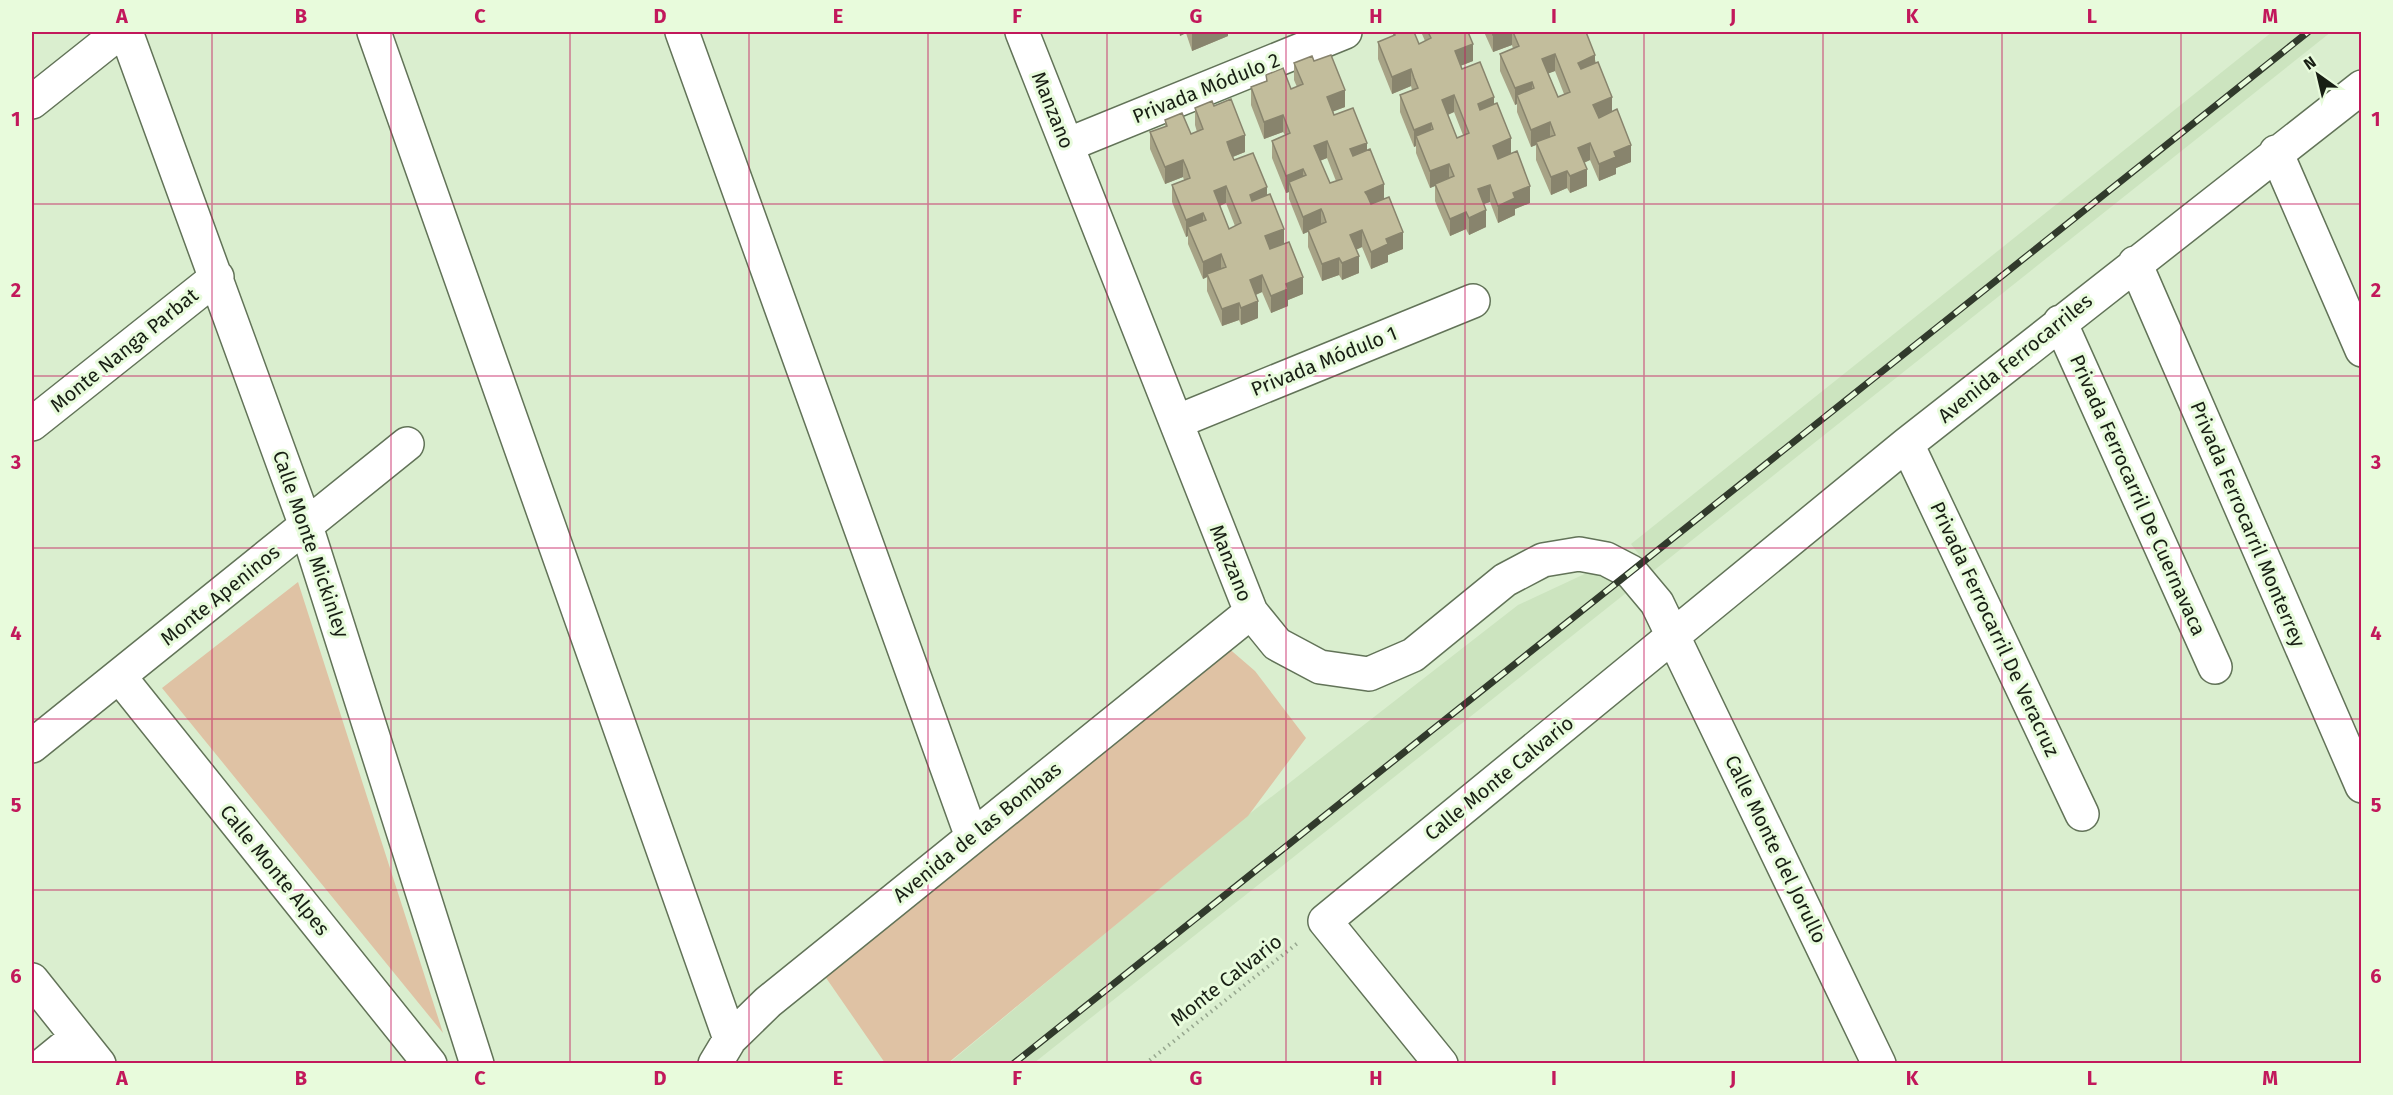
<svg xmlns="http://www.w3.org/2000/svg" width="2393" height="1095" font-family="'Fira Sans',sans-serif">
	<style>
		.built { fill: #cce4bf }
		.green { fill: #dfc2a4 }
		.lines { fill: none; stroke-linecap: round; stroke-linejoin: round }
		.minor-casing { stroke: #627358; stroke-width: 36 }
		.path { stroke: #97a78f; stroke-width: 4; stroke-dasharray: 1.5 4.5; stroke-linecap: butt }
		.minor { stroke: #fff; stroke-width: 33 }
		.rail-casing { stroke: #313a2c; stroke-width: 7 }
		.rail { stroke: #e8fbdc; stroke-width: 4.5; stroke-dasharray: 14; stroke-linecap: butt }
		.wall { fill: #a7a386; fill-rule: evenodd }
		.shaded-wall { fill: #88846d }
		.building { fill: #c2bd9c; stroke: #88846d; stroke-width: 1.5; fill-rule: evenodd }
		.grid { fill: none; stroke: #c2185b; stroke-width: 1.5; stroke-opacity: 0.55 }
		.labels { text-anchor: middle; stroke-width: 6; stroke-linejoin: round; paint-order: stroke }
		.street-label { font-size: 20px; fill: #181f14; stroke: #e8fbdc }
		.neatline { fill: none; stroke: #c2185b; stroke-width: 2 }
		.grid-label { font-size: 20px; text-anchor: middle; font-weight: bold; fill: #c2185b }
	</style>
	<rect width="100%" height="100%" fill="#daeecf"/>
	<path class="built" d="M2272 32H2331L1652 572 1631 544Z
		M1606 564 1626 593 1034 1063 948 1064 1248 815 1518 605Z"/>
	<path class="green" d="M298 582 443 1033 162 688Z
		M1226 646 1255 671 1306 738 1248 816 948 1063H885L822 972Z"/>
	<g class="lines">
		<defs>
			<path id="minor" d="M126 32 306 526 477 1064
				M374 32 730 1039
				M682 32 972 837
				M1022 32 1251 612 1277 644 1320 667 1369 674 1413 655 1505 580 1543 560 1579 554 1606 559 1631 572 1657 603 1879 1064
				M32 102 120 32
				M1067 145 1345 32
				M2276 152 2362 350
				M2135 263 2362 786
				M2060 322 2215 667
				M1176 422 1473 301
				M32 424 217 277
				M1907 444 2082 814
				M119 676 430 1064
				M32 746 407 444
				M32 980 99 1064
				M44 1064 77 1037
				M715 1064 730 1039 768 1002 1251 612
				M1441 1064 1325 921 1907 444 2362 87"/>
		</defs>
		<use href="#minor" class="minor-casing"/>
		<path class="path" d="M1145 1064 1299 942"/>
		<use href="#minor" class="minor"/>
		<defs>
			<path id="rail" d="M1013 1064 2308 32"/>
		</defs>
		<use href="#rail" class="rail-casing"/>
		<use href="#rail" class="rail"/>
	</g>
	<path class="wall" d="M1179 32H1228V36L1192 51 1186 33 1180 36Z
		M1393 32H1414L1419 44 1425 41 1422 34V32H1468L1473 61 1460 66 1462 69 1494 105 1511 153 1530 203 1515 209V215L1498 223 1490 202 1483 204 1486 227 1469 235 1466 229 1450 236 1435 201V186L1430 188 1416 153V146L1414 147 1400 112V95L1412 90 1411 86 1392 94 1378 59V42L1393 36ZM1454 112 1463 135 1457 138 1448 115Z
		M1484 32H1586L1612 112 1631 162 1616 168V174L1599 181 1590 160 1584 163 1587 186 1570 193 1567 188 1551 195 1536 160V145L1531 147 1517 112V104L1515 105 1500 71V54L1513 49 1512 45 1493 52ZM1555 71 1564 94 1558 97 1548 73Z
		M1314 61 1345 107 1333 111 1334 115 1367 150 1384 199 1403 249 1388 255V262L1371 269 1362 247 1356 250 1359 273 1342 280 1339 275 1322 281 1308 247V232L1303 234 1289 199V192L1286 193 1272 158V141L1285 135 1283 132 1264 139 1251 105V87L1266 81V75L1291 89 1297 87 1294 80V63ZM1327 158 1336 181 1330 183 1320 161Z
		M1214 106 1245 152 1233 157 1234 160 1267 195 1284 244 1303 294 1288 300V306L1271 313 1262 292 1256 295 1258 318 1241 325 1239 320 1222 326 1207 291V277L1203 279 1188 244V236L1186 237 1172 202V185L1184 180 1183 177 1165 184 1150 149V132L1165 127V120L1191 134 1197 132 1195 125V108ZM1226 203 1235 226 1229 229 1220 206Z"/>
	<path class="shaded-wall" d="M1180 32H1186V33L1180 36Z
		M1197 32H1228V36L1192 51V33Z
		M1503 32H1512V45L1493 52V35Z
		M1473 44V61L1455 68V51Z
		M1555 54V71L1542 76V59Z
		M1595 55V73L1578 80V63Z
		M1411 69V86L1392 94V77Z
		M1532 82V99L1517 95V104L1515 105V88Z
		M1345 90V107L1327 114V97Z
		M1454 95V112L1442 117V100Z
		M1494 97V114L1478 121V104Z
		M1612 97V114L1593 122V105Z
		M1283 115V132L1264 139V122Z
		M1550 122V139L1536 142V145L1531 147V130Z
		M1431 123V140L1416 136V146L1414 147V130Z
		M1245 135V152L1227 159V142Z
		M1511 138V155L1493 163V146Z
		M1327 141V158L1314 163V146Z
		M1367 143V160L1350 166V149Z
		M1590 143V160L1578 165V148Z
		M1631 145V162L1616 168V174L1599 181V164L1614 152Z
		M1183 160V177L1165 184V167Z
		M1449 164V181L1435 184V186L1430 188V171Z
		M1303 169V186L1289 182V192L1286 193V176Z
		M1587 169V186L1570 193V176Z
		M1567 171V188L1551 195V177Z
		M1384 184V201L1365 209V192Z
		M1490 185V202L1478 206V189Z
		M1226 186V203L1214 208V191Z
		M1530 186V203L1515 209V215L1498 223V206L1513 193Z
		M1267 187V204L1250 212V195Z
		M1321 209V226L1303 234V217Z
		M1486 210V227L1469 235V218Z
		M1466 212V229L1450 236V219Z
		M1203 213V231L1188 227V236L1186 237V220Z
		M1284 229V246L1265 254V236Z
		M1362 230V247L1350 252V235Z
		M1403 232V249L1388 255V262L1371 269V252L1386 239Z
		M1221 254V271L1207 274V277L1203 279V262Z
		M1359 256V273L1342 280V263Z
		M1339 258V275L1322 281V264Z
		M1262 275V292L1250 297V280Z
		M1303 277V294L1288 300V306L1271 313V296L1286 284Z
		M1258 301V318L1241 325V308Z
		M1239 303V320L1222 326V309Z"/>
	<path class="building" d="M1393 32H1414L1419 44 1431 38 1428 32H1468L1473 44 1455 51 1462 69 1480 62 1494 97 1478 104 1480 110 1497 103 1511 138 1493 146 1498 159 1517 151 1530 186 1513 193 1515 198 1498 206 1490 185 1478 189 1486 210 1469 218 1466 212 1450 219 1435 184 1454 176 1449 164 1430 171 1416 136 1433 129 1431 123 1414 130 1400 95 1418 88 1414 78 1411 69 1392 77 1378 42 1395 35ZM1454 95 1469 133 1457 138 1442 100Z
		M1492 32H1503L1493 35Z
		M1513 32H1586L1595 55 1578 63 1581 69 1598 62 1612 97 1593 105 1599 118 1617 109 1631 145 1614 152 1616 157 1599 164 1590 143 1578 148 1587 169 1570 176 1567 171 1551 177 1536 142 1555 135 1550 122 1531 130 1517 95 1534 88 1532 82 1515 88 1500 54 1519 46ZM1555 54 1570 92 1558 97 1542 59Z
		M1331 55 1345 90 1327 97 1334 115 1353 108 1367 143 1350 149 1353 156 1370 149 1384 184 1365 192 1367 195 1371 204 1389 197 1403 232 1386 239 1388 244 1371 252 1362 230 1350 235 1359 256 1342 263 1339 258 1322 264 1308 230 1326 222 1323 213 1321 209 1303 217 1289 182 1306 175 1303 169 1286 176 1272 141 1290 133 1283 115 1264 122 1251 87 1267 81 1266 75 1283 68 1291 89 1303 84 1294 63 1312 56 1314 61ZM1327 141 1342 179 1330 183 1314 146Z
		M1231 99 1245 135 1227 142 1230 151 1234 160 1253 153 1267 187 1250 195 1252 201 1270 194 1284 229 1265 236 1270 249 1289 242 1303 277 1286 284 1288 289 1271 296 1262 275 1250 280 1258 301 1241 308 1239 303 1222 309 1207 274 1226 267 1221 254 1203 262 1188 227 1206 220 1203 213 1186 220 1172 185 1190 178 1187 169 1183 160 1165 167 1150 132 1167 126 1165 120 1182 113 1191 134 1203 129 1195 108 1212 101 1214 106ZM1226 186 1241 223 1229 229 1214 191Z"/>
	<path class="grid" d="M212 32V1064M391 32V1064M570 32V1064M749 32V1064M928 32V1064M1107 32V1064M1286 32V1064M1465 32V1064M1644 32V1064M1823 32V1064M2002 32V1064M2181 32V1064M32 204H2362M32 376H2362M32 548H2362M32 719H2362M32 890H2362"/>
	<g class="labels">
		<g class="street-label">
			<text transform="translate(1206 88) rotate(-22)" y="7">Privada Módulo 2</text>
			<text transform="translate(1053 110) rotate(68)" y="7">Manzano</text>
			<text transform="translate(124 350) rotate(-39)" y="7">Monte Nanga Parbat</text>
			<text transform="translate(2015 358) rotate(-39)" y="7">Avenida Ferrocarriles</text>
			<text transform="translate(1324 361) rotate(-22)" y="7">Privada Módulo 1</text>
			<text transform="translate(2138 495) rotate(66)" y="7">Privada Ferrocarril De Cuernavaca</text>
			<text transform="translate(2248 524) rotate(67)" y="7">Privada Ferrocarril Monterrey</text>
			<text transform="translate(311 544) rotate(71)" y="7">Calle Monte Mickinley</text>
			<text transform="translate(1231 563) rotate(68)" y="7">Manzano</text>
			<text transform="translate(220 595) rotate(-39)" y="7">Monte Apeninos</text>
			<text transform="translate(1995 629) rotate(65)" y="7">Privada Ferrocarril De Veracruz</text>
			<text transform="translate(1499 778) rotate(-39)" y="7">Calle Monte Calvario</text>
			<text transform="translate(977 832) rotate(-39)" y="7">Avenida de las Bombas</text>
			<text transform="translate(1776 849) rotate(64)" y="7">Calle Monte del Jorullo</text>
			<text transform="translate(275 870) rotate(51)" y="7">Calle Monte Alpes</text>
			<text transform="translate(1226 980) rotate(-38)" y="7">Monte Calvario</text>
		</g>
	</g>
	<rect width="2393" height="1095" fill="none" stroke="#e8fbdc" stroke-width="66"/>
	<g transform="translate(2318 75) rotate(326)" stroke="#e8fbdc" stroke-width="4.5" paint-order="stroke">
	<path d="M0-4.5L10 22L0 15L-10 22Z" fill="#181f14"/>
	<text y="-9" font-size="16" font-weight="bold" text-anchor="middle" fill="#181f14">N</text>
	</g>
	<rect x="33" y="33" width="2327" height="1029" class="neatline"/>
	<g class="grid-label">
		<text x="122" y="23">A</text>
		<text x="301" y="23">B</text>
		<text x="480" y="23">C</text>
		<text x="660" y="23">D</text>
		<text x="838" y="23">E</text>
		<text x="1017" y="23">F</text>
		<text x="1196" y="23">G</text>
		<text x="1376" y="23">H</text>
		<text x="1554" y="23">I</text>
		<text x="1733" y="23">J</text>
		<text x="1912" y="23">K</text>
		<text x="2092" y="23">L</text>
		<text x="2270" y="23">M</text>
		<text x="16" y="126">1</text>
		<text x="2376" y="126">1</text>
		<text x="16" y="297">2</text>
		<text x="2376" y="297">2</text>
		<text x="16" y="469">3</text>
		<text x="2376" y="469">3</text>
		<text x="16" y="640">4</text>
		<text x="2376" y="640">4</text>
		<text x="16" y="812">5</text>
		<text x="2376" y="812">5</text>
		<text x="16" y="983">6</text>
		<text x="2376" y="983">6</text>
		<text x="122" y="1085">A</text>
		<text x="301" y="1085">B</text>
		<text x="480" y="1085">C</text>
		<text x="660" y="1085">D</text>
		<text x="838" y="1085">E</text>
		<text x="1017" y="1085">F</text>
		<text x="1196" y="1085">G</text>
		<text x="1376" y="1085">H</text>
		<text x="1554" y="1085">I</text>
		<text x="1733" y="1085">J</text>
		<text x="1912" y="1085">K</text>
		<text x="2092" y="1085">L</text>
		<text x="2270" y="1085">M</text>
	</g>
</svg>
